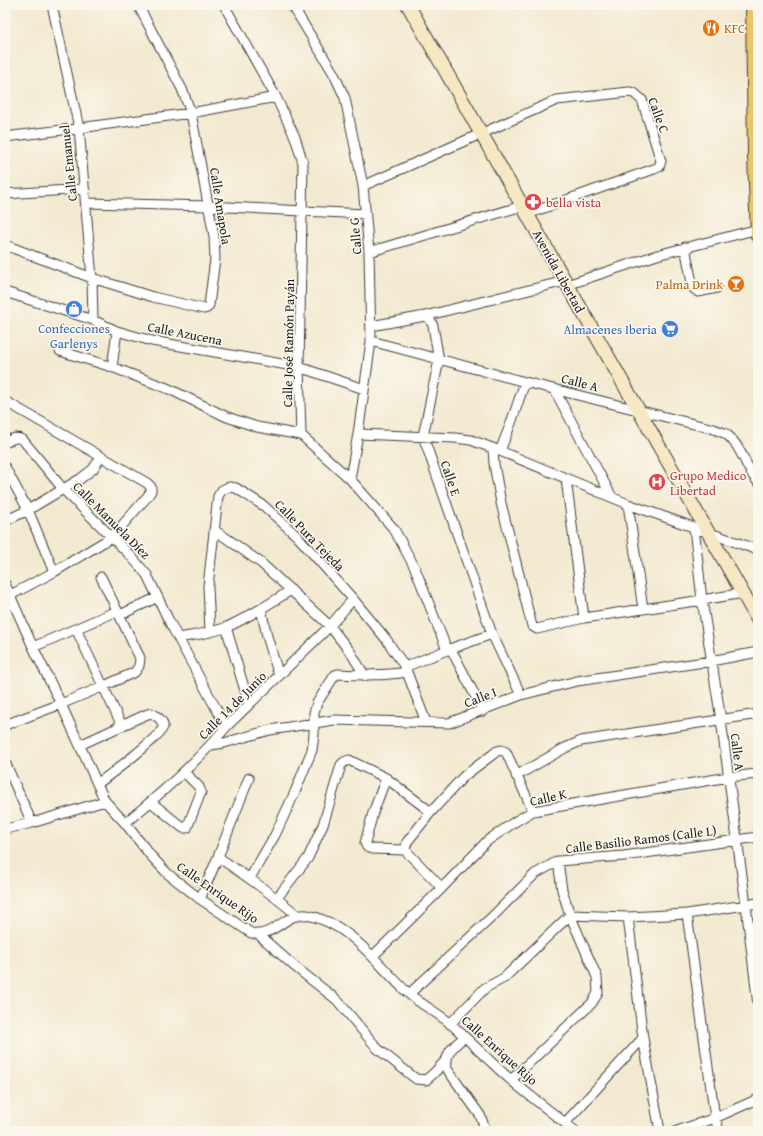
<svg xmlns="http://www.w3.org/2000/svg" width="763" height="1136" font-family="'Gentium Book Plus',serif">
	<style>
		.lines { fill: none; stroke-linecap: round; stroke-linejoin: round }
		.street-casing { stroke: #3c3b37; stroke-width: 11 }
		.secondary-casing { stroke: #3c3b37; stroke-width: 15 }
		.primary-casing { stroke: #3c3b37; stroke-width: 16 }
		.street { stroke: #fff; stroke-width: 9 }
		.secondary { stroke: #f7e8c3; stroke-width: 13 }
		.primary { stroke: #ecc569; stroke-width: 14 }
		.labels { text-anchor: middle; stroke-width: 3.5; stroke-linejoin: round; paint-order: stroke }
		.food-label { font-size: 13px; fill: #c56008; stroke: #fbf7ec; text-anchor: start }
		.street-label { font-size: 13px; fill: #1c1c1c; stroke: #fbf7ec }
		.health-label { font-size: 13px; fill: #be3a42; stroke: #fbf7ec; text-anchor: start }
		.shop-label { font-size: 13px; fill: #366cbe; stroke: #fbf7ec }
	</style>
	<rect width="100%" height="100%" fill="#fbf7ec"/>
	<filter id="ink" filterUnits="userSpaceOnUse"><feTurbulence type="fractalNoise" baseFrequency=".025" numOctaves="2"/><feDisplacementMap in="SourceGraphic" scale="8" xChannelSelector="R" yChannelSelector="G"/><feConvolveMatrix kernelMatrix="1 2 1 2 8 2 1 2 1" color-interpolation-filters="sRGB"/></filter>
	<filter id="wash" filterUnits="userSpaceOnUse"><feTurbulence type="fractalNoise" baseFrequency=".012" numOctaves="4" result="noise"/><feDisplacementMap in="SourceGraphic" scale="16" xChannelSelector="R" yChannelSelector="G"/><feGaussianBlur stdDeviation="0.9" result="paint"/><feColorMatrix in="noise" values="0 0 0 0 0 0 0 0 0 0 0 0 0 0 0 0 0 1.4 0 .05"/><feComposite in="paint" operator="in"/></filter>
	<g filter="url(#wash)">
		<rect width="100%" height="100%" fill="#f3e9d0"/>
	</g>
	<g filter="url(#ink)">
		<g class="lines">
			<defs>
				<path id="street" d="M52 5 79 128 92 278 93 320
					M224 5 276 97 295 137 303 163 299 367 301 435 350 479 394 529 415 568 447 650
					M292 5 334 74 345 98 363 186 369 252 371 341 358 434 350 479
					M5 137 79 128 191 113 276 97
					M363 186 557 100 629 92 634 93 642 100 661 161 659 167 654 169 527 214
					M5 194 84 189
					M86 203 209 206 303 211 366 214
					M5 245 92 278 153 297 204 309 207 308 209 305 215 259 214 236 191 113 182 89 138 5
					M685 247 693 288 698 292 717 288
					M369 252 522 206
					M567 285 657 255 758 229
					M5 292 93 320 117 331 152 341 299 367 364 389
					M425 316 565 281
					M371 326 425 316 430 319 433 326 439 360 423 436 492 634 521 695
					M371 341 525 382 714 429C718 431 723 432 726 434 742 446 745 468 758 482
					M60 351 112 367 169 389 227 417 257 427 301 435
					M112 367 117 331
					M554 389 612 497
					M5 401 147 483 151 487V491L147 497 112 537 54 572 5 598
					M358 434 455 438 471 440 500 451 628 504 758 550
					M5 443C12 439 15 436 23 440L63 489 130 555 147 575 170 623 226 727
					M493 448 494 464 501 503 532 626 537 629 584 618 702 600 743 593
					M500 451 511 423 525 382
					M5 467 28 510 54 572
					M566 479 584 618
					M628 504 643 609
					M5 521 28 510 80 479 93 469 101 457
					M694 527 702 600 721 720 746 905 758 1005
					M214 530 229 540 261 563 330 626 351 653 365 676
					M5 584 33 647 61 704 105 801 125 823 151 856 168 874 200 899 251 933C254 933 257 935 260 934 277 932 289 912 307 915 351 923 379 967 409 994 422 1005 438 1013 451 1024 471 1042 490 1062 511 1080 532 1098 554 1114 575 1131
					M261 609 267 636 279 676
					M120 615 158 597
					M226 627 249 704
					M76 629 122 726
					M210 632 208 586 218 496 222 490 229 487 236 488 264 506 298 537 353 599 386 639 405 667 426 722
					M179 638C195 635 212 633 227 627 249 617 271 603 291 590
					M33 647 117 611
					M451 649 483 711
					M405 667 447 650 492 634
					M5 725 61 704 104 686 135 672 139 666 140 658 101 577
					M80 745 145 715 151 713C156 715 164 721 163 727 163 735 107 777 97 784
					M211 745 224 743 270 730 334 720 449 723 521 695 577 681 711 661 758 652
					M5 762 32 823
					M516 776 565 748 581 741 758 714
					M386 778 373 813 365 843 367 847 372 849 405 850
					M151 802 183 828H187L201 792 199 787 184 772
					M125 823C161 794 196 763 226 727L330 626 353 599
					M5 829 32 823 105 801
					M218 857C246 876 273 894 298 916
					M250 878 275 835 295 792 312 750 314 735V713L317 703 333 678 335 675 338 674C361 675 383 676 406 672
					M442 888 405 850 407 842 431 812 464 776 492 755 497 751 501 750 506 752 533 811
					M277 898 308 858 323 825 341 765 344 762 349 760 386 778 431 812
					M200 899 218 857 249 778
					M687 914 715 1118 719 1131
					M628 917 643 1038 660 1131
					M259 935 294 966 337 1000 378 1049 416 1079 426 1080 434 1073 446 1060
					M373 956 442 888 487 841 516 821 533 811 728 777 758 774
					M409 994 493 916 535 874 558 861 624 856 758 837
					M450 1024 485 988 504 978 570 915 628 917 687 914 758 903
					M464 1037C452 1048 445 1052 447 1069L480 1115 486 1131
					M511 1080 592 1003 598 993 597 977 570 915 562 890 558 861
					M565 1123 643 1038
					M677 1131 715 1118 758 1099"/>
				<path id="secondary" d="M408 5 758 620"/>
				<path id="primary" d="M753 5 755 156 758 236"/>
			</defs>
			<use href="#street" class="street-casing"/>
			<use href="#secondary" class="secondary-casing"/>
			<use href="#primary" class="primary-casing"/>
			<use href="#street" class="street"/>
			<use href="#secondary" class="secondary"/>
			<use href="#primary" class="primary"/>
		</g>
	</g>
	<defs>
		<symbol id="restaurant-disc" viewBox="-11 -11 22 22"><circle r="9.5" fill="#e8710a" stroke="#fbf7ec"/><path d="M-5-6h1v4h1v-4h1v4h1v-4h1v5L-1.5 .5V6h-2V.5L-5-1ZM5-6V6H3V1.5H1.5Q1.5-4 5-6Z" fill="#fff"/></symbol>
		<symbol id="pharmacy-disc" viewBox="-11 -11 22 22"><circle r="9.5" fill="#e0444e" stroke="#fbf7ec"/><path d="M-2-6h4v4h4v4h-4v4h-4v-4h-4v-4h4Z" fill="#fff"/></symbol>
		<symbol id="bar-disc" viewBox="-11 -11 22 22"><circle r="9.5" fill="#e8710a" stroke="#fbf7ec"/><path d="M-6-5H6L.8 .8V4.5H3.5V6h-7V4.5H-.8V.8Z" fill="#fff"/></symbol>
		<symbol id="shop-disc" viewBox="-11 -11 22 22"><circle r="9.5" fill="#3f7fe0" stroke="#fbf7ec"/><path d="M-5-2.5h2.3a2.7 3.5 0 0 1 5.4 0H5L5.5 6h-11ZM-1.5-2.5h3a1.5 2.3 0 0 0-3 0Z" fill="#fff"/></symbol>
		<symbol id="supermarket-disc" viewBox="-11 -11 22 22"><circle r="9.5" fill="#3f7fe0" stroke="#fbf7ec"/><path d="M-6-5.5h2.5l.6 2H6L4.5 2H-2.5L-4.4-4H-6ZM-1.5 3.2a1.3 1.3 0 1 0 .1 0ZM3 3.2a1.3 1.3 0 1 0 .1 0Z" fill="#fff"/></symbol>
		<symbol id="hospital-disc" viewBox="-11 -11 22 22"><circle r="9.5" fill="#e0444e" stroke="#fbf7ec"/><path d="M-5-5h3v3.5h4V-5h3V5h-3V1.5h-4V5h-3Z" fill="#fff"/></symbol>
	</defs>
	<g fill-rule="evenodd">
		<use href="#restaurant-disc" x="701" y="18" width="20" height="20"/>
		<use href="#pharmacy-disc" x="523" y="192" width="20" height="20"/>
		<use href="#bar-disc" x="726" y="274" width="20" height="20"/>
		<use href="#shop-disc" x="64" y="299" width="20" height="20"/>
		<use href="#supermarket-disc" x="660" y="319" width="20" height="20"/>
		<use href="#hospital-disc" x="647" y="472" width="20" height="20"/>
	</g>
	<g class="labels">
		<g class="food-label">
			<text x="724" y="33">KFC</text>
			<text x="723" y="289" text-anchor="end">Palma Drink</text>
		</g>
		<g class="street-label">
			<text transform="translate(659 115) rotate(70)" y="5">Calle C</text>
			<text transform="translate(68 163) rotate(-96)" y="5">Calle Emanuel</text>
			<text transform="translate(221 206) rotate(81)" y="5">Calle Amapola</text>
			<text transform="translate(355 236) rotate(-95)" y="5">Calle G</text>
			<text transform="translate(559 271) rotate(61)" y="5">Avenida Libertad</text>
			<text transform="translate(185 333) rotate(11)" y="5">Calle Azucena</text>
			<text transform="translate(288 343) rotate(-89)" y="5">Calle José Ramón Payán</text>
			<text transform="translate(580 382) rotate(14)" y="5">Calle A</text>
			<text transform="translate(451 478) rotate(71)" y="5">Calle E</text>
			<text transform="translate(112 520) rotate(45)" y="5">Calle Manuela Díez</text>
			<text transform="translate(310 535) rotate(46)" y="5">Calle Pura Tejeda</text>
			<text transform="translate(480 697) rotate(-21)" y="5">Calle I</text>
			<text transform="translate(232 705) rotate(-45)" y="5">Calle 14 de Junio</text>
			<text transform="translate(738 752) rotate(83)" y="5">Calle A</text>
			<text transform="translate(548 797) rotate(-13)" y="5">Calle K</text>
			<text transform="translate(641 839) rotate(-7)" y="5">Calle Basilio Ramos (Calle L)</text>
			<text transform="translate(218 892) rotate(35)" y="5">Calle Enrique Rijo</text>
			<text transform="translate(500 1050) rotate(42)" y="5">Calle Enrique Rijo</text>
		</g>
		<g class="health-label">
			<text x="546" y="207">bella vista</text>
			<text x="670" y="480">Grupo Medico<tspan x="670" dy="15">Libertad</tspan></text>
		</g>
		<g class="shop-label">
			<text x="74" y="333">Confecciones<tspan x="74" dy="15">Garlenys</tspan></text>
			<text x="657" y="334" text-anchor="end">Almacenes Iberia</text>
		</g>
	</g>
	<rect width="763" height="1136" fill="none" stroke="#fbf7ec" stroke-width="20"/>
</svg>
